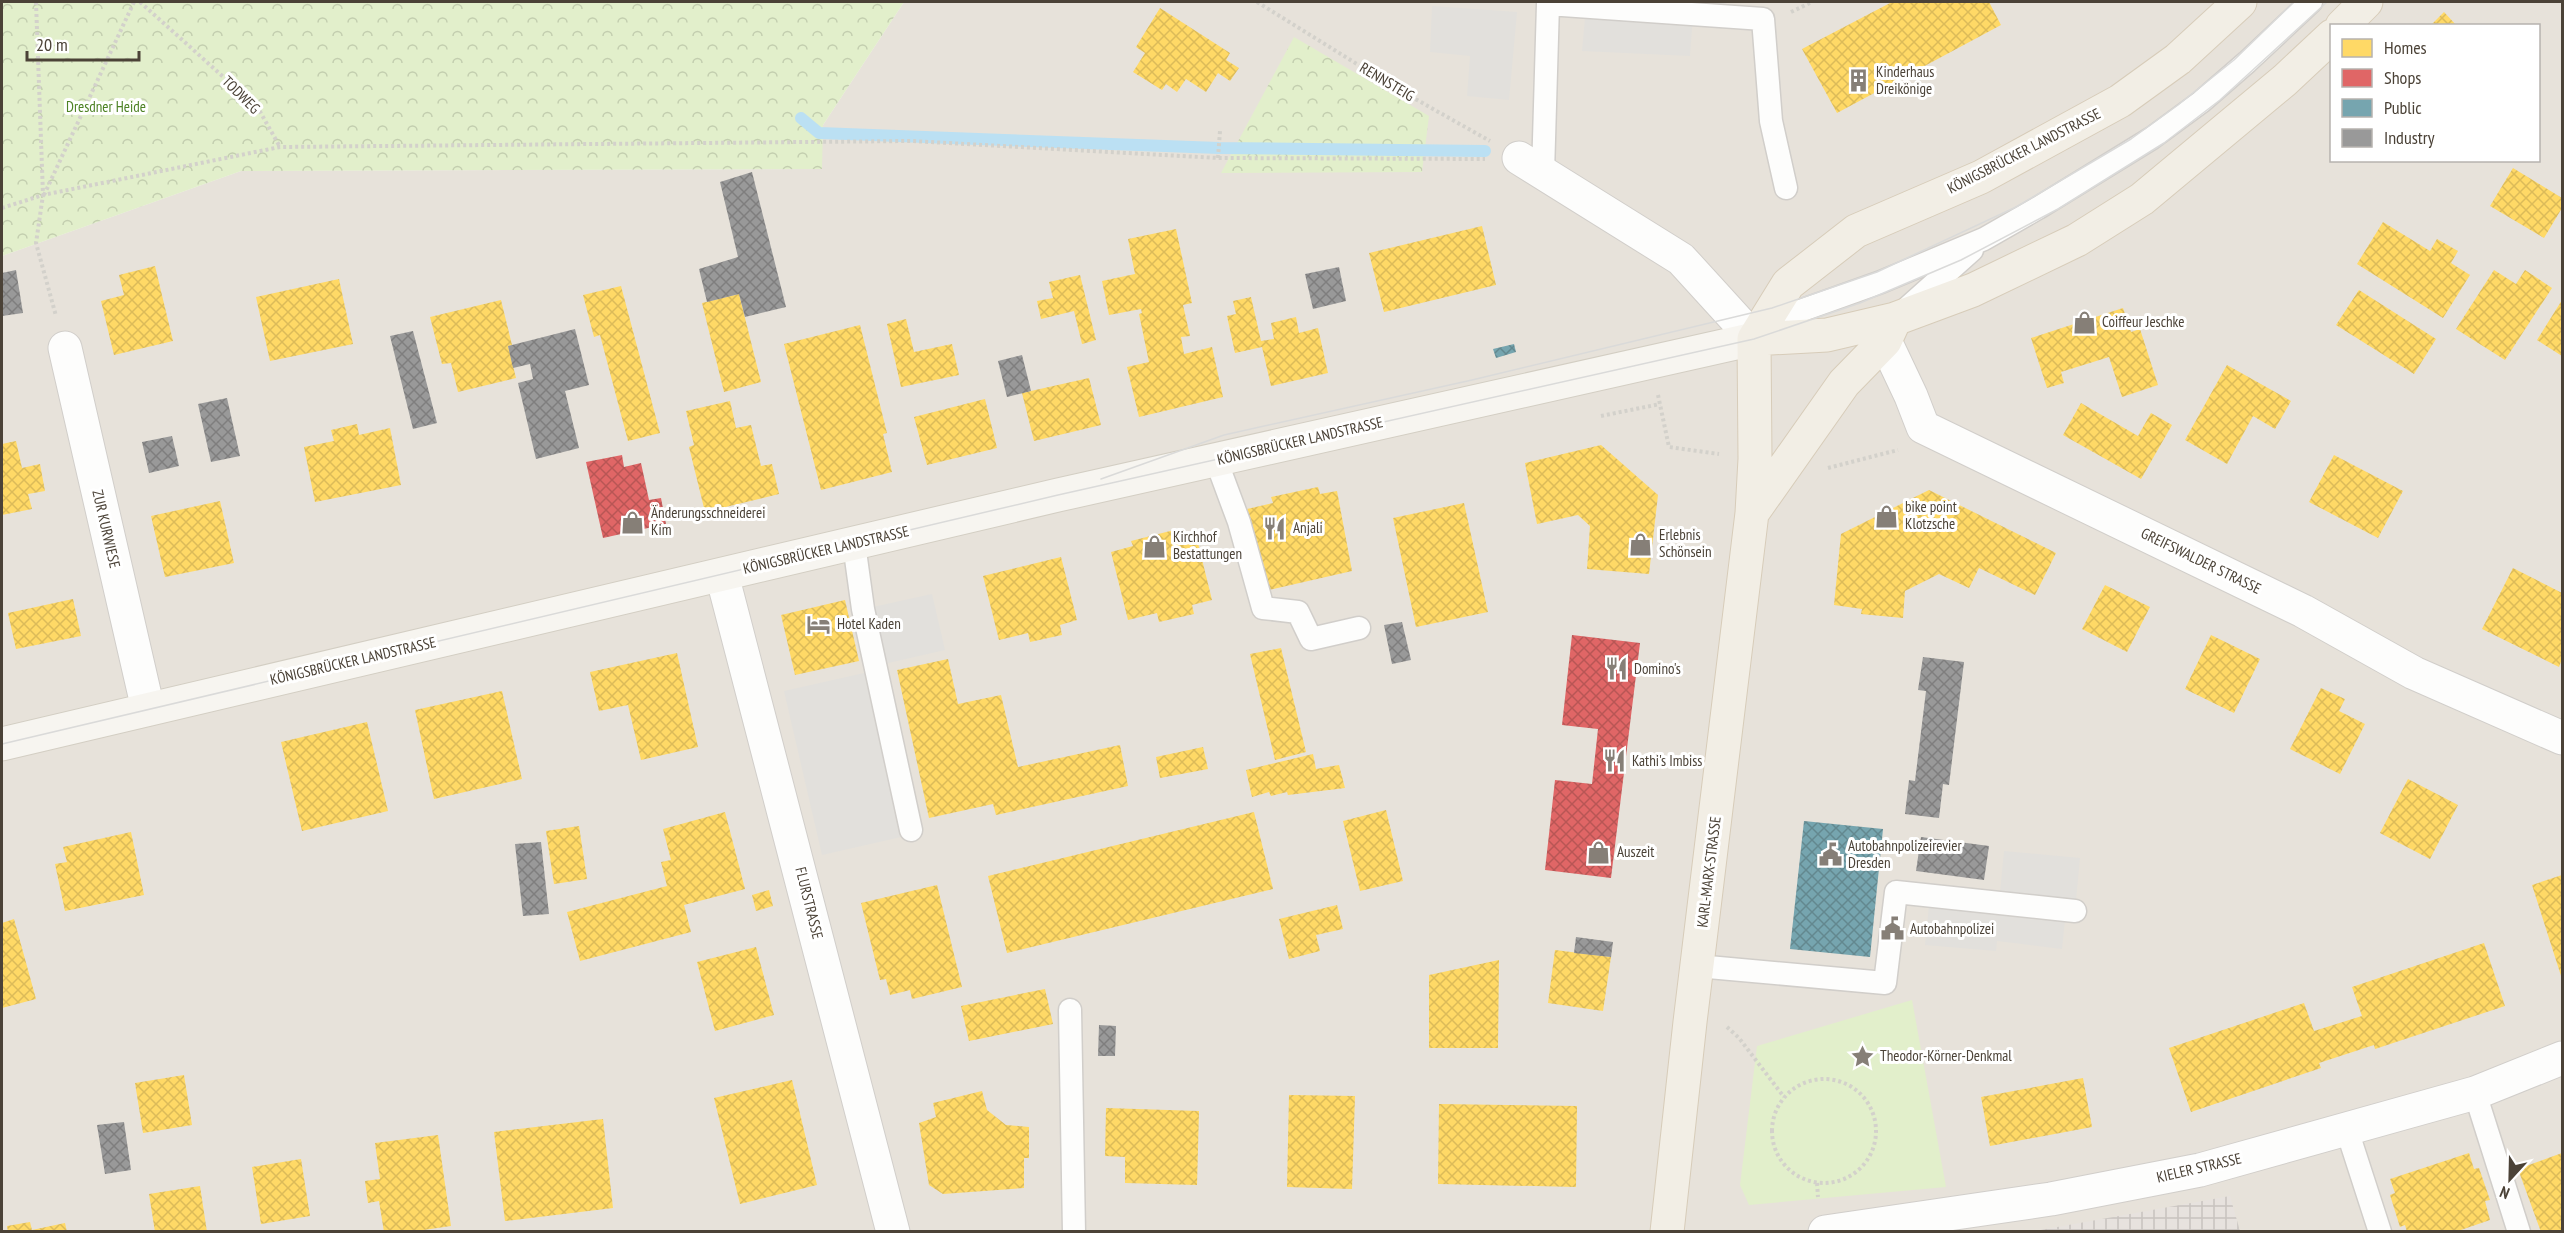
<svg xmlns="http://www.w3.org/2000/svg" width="2564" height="1233" font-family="'PT Sans Narrow',sans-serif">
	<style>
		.residential { fill: #e7e2da; fill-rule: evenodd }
		.industrial { fill: url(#industrial-grid) }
		.forest { fill: url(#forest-crowns) }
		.park { fill: #e2efcb }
		.parking { fill: #e2e0dc }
		.homes { fill: url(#homes-cross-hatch) }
		.shops { fill: url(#shops-cross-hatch) }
		.public { fill: url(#public-cross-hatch) }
		.industry { fill: url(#industry-cross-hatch) }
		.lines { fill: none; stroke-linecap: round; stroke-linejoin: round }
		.stream { stroke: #bbe0f3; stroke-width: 12 }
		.lane-casing { stroke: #d1ceca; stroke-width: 25 }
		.street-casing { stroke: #d1ceca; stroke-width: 35 }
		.secondary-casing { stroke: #d3cec3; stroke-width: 35 }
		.primary-casing { stroke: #d7ccb9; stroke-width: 35 }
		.path { stroke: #d3d1cb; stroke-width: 4; stroke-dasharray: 3 3; stroke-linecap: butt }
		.lane { stroke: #fdfdfc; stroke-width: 22 }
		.street { stroke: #fdfdfc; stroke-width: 33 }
		.secondary { stroke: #f7f5f0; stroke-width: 33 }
		.primary { stroke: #f2eee5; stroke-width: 33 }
		.tram { stroke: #dadad9; stroke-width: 1.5 }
		.labels { text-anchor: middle; stroke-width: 6; stroke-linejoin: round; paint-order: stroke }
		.poi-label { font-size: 15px; fill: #4b4237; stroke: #fff; text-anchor: start }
		.street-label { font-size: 15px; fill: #4b4237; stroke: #fff }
		.park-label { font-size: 15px; fill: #4d8224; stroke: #fff }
	</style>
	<defs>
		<pattern id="industrial-grid" width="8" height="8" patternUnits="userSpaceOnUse" patternTransform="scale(1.5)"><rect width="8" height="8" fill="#e7e2de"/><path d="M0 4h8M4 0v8" fill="none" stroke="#c8c3bf"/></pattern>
		<pattern id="forest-crowns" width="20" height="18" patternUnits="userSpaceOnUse" patternTransform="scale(1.5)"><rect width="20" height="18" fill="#e2efcb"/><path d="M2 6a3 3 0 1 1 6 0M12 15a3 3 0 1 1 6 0" fill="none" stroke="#c3ceaf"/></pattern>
		<pattern id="homes-cross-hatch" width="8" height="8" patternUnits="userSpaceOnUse" patternTransform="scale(1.5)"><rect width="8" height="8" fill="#ffd966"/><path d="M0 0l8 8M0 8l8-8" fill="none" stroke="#dcbb59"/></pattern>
		<pattern id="shops-cross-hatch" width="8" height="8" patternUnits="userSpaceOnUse" patternTransform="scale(1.5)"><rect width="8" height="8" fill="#e06666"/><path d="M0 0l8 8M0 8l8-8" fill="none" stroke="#b85655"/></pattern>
		<pattern id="public-cross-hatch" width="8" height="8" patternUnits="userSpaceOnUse" patternTransform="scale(1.5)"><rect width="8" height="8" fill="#76a5af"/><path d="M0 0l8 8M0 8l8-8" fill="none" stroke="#63888f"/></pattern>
		<pattern id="industry-cross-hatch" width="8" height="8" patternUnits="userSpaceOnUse" patternTransform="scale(1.5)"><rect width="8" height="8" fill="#999"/><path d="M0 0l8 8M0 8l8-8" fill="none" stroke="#7f7e7e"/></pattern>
	</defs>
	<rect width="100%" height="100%" fill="#f3f1ed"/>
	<path class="residential" d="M904 2H2562V1231L2 1232V256L241 171 821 169 823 125ZM2332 26H2538V160H2332Z"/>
	<path class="industrial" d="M2230 1196 2240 1231H2035Z"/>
	<path class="forest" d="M2 2H904L823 125 822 169 241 171 2 256Z
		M1294 37 1429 116 1422 172 1221 173Z"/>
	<path class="park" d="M1912 1000 1946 1187 1749 1205 1740 1185 1757 1046Z"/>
	<path class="parking" d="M1622 2H1726L1724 16 1693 14 1690 56 1582 51 1586 7Z
		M1432 6 1517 12 1509 100 1467 96 1470 56 1430 52Z
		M932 594 945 650 884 664 923 832 822 855 784 691 873 671 859 610Z
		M2004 851 2080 858 2075 911 2066 910 2062 949 1997 941 1996 951 1925 945 1930 896 1999 903Z"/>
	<path class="homes" d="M1892 2H1989L2001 25 1837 113 1802 49Z
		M1160 8 1230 53 1226 60 1239 68 1230 81 1218 73 1206 92 1186 79 1177 92 1166 84 1162 90 1133 72 1145 53 1136 47Z
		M2444 12 2457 26H2430Z
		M2513 168 2562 198V208L2544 238 2490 206Z
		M2383 222 2430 251 2437 239 2458 251 2451 263 2470 275 2443 318 2357 264Z
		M1482 226 1496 285 1384 312 1369 253Z
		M1176 229 1192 303 1183 305 1190 336 1181 337 1184 354 1212 347 1223 397 1139 417 1127 367 1149 362 1139 314 1142 313 1141 309 1109 315 1102 281 1135 274 1128 239Z
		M155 266 173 341 114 355 101 301 124 295 119 275Z
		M2494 270 2516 284 2525 270 2552 288 2505 360 2456 329Z
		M1080 275 1096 340 1082 344 1074 311 1041 319 1037 301 1053 298 1049 282Z
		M339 279 353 344 270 361 256 297Z
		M621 286 660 433 628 441 600 335 594 337 583 295Z
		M2359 290 2436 339 2414 374 2336 325Z
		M739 294 761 382 724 392 702 303Z
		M1251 297 1261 341 1274 339 1271 323 1296 317 1299 333 1318 328 1328 373 1271 386 1262 347 1235 353 1227 316 1236 314 1233 301Z
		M501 300 512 345 508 346 516 378 458 392 451 363 442 364 430 317Z
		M2562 300V356L2537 340Z
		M2123 308 2131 332 2140 329 2158 385 2122 397 2109 357 2061 372 2064 383 2047 388 2031 338Z
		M906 319 914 352 952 344 959 375 901 387 887 324Z
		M860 325 887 433 883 434 892 472 821 490 784 344Z
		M2227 365 2291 401 2275 429 2253 416 2227 464 2185 440Z
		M1089 378 1101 425 1034 441 1022 393Z
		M985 399 997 448 927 465 914 417Z
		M730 401 736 428 751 425 761 466 772 464 779 494 705 512 689 447 694 445 686 411Z
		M2081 403 2138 436 2151 413 2172 425 2141 479 2063 435Z
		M357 424 359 435 390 428 401 485 315 502 304 447 334 441 331 430Z
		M16 441 22 468 40 464 45 491 28 494 32 509 2 515V444Z
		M1601 445 1658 495 1649 574 1587 569 1590 526 1578 515 1537 524 1525 463Z
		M2334 455 2403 491 2378 538 2309 502Z
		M1318 487 1320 494 1337 491 1352 571 1264 591 1247 509 1273 503 1271 497Z
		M1929 490 2056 553 2035 595 1979 568 1969 588 1939 574 1905 591 1903 618 1861 614 1862 609 1834 605 1841 534Z
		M220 501 234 563 165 577 151 516Z
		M1464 503 1488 612 1416 627 1393 518Z
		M1174 530 1175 536 1195 531 1212 600 1192 605 1194 614 1159 622 1157 613 1128 620 1111 552 1133 546 1131 541Z
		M1061 557 1077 620 1060 625 1062 635 1030 642 1028 633 999 640 983 576Z
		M2513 568 2562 593V659L2559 667 2482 629Z
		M2105 585 2150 607 2127 652 2082 629Z
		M73 599 81 636 16 649 8 613Z
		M845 600 859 661 795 675 781 615Z
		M2211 635 2260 659 2234 713 2185 689Z
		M1281 648 1306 752 1275 760 1250 654Z
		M677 653 698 747 641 760 628 705 599 711 590 672Z
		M948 659 958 704 1001 695 1018 767 1120 745 1128 786 996 815 993 804 929 818 897 670Z
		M2321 688 2345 699 2339 711 2365 724 2340 774 2290 749Z
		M502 691 522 779 434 799 415 710Z
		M367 722 388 811 302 831 281 742Z
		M1203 747 1208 769 1160 778 1156 757Z
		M1313 754 1316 769 1339 765 1345 788 1288 795 1287 792 1271 796 1269 792 1252 797 1246 770Z
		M2408 779 2458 805 2430 859 2380 833Z
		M1386 810 1403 881 1360 891 1343 821Z
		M725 812 745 889 684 905 691 932 580 961 567 912 667 886 661 862 671 860 663 829Z
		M1254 812 1273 889 1007 953 988 876Z
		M579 826 587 879 554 884 546 831Z
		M131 832 144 895 65 911 55 864 67 862 63 847Z
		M2562 875V979L2532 885Z
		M937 885 962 987 912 999 910 990 890 995 886 979 880 980 861 903Z
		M769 890 773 906 756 911 752 895Z
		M1337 905 1343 929 1316 935 1320 951 1289 959 1279 919Z
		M14 919 36 999 2 1008V923Z
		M2484 943 2505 1006 2375 1049 2374 1045 2319 1063 2321 1068 2191 1112 2169 1048 2304 1003 2314 1031 2362 1016 2352 987Z
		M756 947 774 1015 715 1031 697 962Z
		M1555 950 1611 957 1603 1011 1548 1003Z
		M1499 960 1498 1048H1429V975Z
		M1045 989 1053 1024 969 1041 961 1006Z
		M184 1075 192 1125 143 1133 135 1083Z
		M2083 1078 2092 1127 1990 1146 1981 1097Z
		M792 1080 817 1185 740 1204 714 1098Z
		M982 1091 987 1110 1006 1125 1029 1127V1158H1024V1188L943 1194 929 1185 919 1123 936 1117 933 1103Z
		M1289 1095 1355 1096 1352 1189 1287 1187Z
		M1439 1104 1577 1106 1576 1187 1438 1184Z
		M1106 1108 1199 1111 1197 1185 1125 1183V1157L1105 1156Z
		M603 1119 613 1208 505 1221 494 1132Z
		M438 1135 451 1226 410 1232H384L379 1201 368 1203 365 1181 380 1179 375 1143Z
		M2469 1153 2474 1169 2479 1168 2490 1200 2485 1201 2490 1220 2455 1232H2407L2405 1225 2400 1227 2390 1195 2395 1193 2390 1179Z
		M2562 1153V1230L2541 1232 2518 1169Z
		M301 1159 310 1216 261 1224 252 1167Z
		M200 1186 207 1232H155L149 1194Z
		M30 1222 32 1230 65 1223 67 1232H8L7 1226Z"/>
	<path class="shops" d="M622 455 624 467 641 463 649 500 661 498 666 524 603 538 586 462Z
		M1572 635 1640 643 1611 878 1545 870 1555 780 1592 784 1598 729 1562 725Z"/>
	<path class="public" d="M1514 344 1516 352 1496 358 1493 349Z
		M1804 821 1883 829 1870 957 1790 949Z"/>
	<path class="industry" d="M752 172 786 307 745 317 739 294 707 302 699 269 738 257 720 182Z
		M1339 267 1346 301 1313 309 1305 274Z
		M16 270 23 313 2 316V273Z
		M575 329 589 385 565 391 579 448 536 459 518 383 533 379 530 364 513 368 508 346Z
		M413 331 437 423 413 429 390 336Z
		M1022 355 1031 391 1007 397 998 361Z
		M227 398 240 456 211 462 198 404Z
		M172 436 179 466 149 473 142 442Z
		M1402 622 1411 660 1392 664 1384 625Z
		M1923 657 1964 662 1949 785 1943 784 1939 818 1905 814 1909 780 1915 781 1926 691 1918 690Z
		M1921 837 1989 846 1984 880 1916 871Z
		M541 842 549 914 523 916 515 844Z
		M1576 937 1613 942 1611 957 1574 953Z
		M1099 1025 1116 1026 1115 1056H1098Z
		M124 1122 131 1170 105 1174 97 1125Z"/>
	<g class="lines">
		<path class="stream" d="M801 118 819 133 1219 148 1485 151"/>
		<defs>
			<path id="lane" d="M1543 173 1548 4 1763 19 1771 121 1786 188
				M1905 310 1972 250
				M1763 332 1783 317 1881 282 1984 239 2038 208 2152 138 2201 102 2247 62 2311 2
				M1216 460 1239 522 1263 608 1298 612 1311 639 1359 628
				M854 544 863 609 911 830
				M1697 966 1885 983 1896 892 2075 911
				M1070 1010 1074 1232
				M2475 1093 2519 1232
				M2347 1130 2380 1232"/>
			<path id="street" d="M1519 158 1681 259 1754 339
				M1885 341 1911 396 1923 427 2303 611 2414 673 2562 738
				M65 348 148 709
				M722 575 893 1232
				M1825 1232 2051 1199 2200 1170 2475 1093 2562 1058"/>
			<path id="secondary" d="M2 744 1058 495 1754 339"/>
			<path id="primary" d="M2342 26 2366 2
				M1754 339 1827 335 1895 319 1973 290 2077 240 2142 199 2285 80 2332 36
				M1753 512 1844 383 1885 341 1895 319
				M1667 1232 1690 1022 1752 513 1755 459 1754 339 1788 284 1856 231 1981 177 2120 101 2178 59 2240 2"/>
		</defs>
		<use href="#lane" class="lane-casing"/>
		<use href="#street" class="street-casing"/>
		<use href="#secondary" class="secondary-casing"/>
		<use href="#primary" class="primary-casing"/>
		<path class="path" d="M36 2 43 195 36 243 56 316
			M140 2 258 108 280 147
			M1257 2 1394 87 1490 141
			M1791 12 1812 2
			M1218 158 1220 131
			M44 195 134 2
			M2 208 43 195 280 147 911 141 1218 158 1485 159
			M1658 395 1669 447 1719 454
			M1601 416 1660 404
			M1828 468 1898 450
			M1727 1027 1739 1038 1784 1097
			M1772 1131a52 52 0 1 1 104 0a52 52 0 1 1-104 0Z
			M1817 1183 1818 1197"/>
		<use href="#lane" class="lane"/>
		<use href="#street" class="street"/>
		<use href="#secondary" class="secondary"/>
		<use href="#primary" class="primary"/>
		<path class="tram" d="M1101 479 1224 435 1472 380 1772 308 1877 272 2016 207 2131 139 2178 105 2234 60 2294 2
			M2 744 1058 495 1754 339 1860 303 1961 260 2058 209 2164 143 2220 100 2327 2"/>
	</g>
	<defs>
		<symbol id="building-bare" viewBox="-9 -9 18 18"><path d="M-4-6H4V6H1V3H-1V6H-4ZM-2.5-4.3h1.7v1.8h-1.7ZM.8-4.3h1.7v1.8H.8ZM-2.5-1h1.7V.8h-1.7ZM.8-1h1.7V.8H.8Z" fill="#867f77" stroke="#fff" stroke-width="2.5" paint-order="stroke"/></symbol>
		<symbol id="shop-bare" viewBox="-9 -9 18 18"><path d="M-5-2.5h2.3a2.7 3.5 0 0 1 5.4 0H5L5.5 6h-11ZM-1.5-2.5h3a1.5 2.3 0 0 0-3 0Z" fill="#867f77" stroke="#fff" stroke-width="2.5" paint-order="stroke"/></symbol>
		<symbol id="restaurant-bare" viewBox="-9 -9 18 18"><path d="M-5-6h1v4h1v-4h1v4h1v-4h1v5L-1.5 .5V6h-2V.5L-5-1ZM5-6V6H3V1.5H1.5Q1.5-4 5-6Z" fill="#867f77" stroke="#fff" stroke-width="2.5" paint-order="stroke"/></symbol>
		<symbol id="hotel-bare" viewBox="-9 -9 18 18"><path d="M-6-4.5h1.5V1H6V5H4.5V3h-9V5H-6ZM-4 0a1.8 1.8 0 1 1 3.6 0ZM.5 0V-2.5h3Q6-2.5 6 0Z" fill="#867f77" stroke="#fff" stroke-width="2.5" paint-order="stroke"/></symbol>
		<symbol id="civic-bare" viewBox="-9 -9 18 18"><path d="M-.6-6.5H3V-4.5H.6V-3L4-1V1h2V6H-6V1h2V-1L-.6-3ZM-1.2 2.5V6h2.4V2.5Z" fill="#867f77" stroke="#fff" stroke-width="2.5" paint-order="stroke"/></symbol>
		<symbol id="sight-bare" viewBox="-9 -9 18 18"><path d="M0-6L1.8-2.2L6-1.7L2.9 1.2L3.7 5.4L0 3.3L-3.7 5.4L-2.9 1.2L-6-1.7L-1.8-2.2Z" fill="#867f77" stroke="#fff" stroke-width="2.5" paint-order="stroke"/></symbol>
	</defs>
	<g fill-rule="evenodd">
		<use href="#building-bare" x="1842" y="64" width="33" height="33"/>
		<use href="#shop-bare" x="2068" y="306" width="33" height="33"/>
		<use href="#shop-bare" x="1870" y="500" width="33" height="33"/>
		<use href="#shop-bare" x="616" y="506" width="33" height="33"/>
		<use href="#restaurant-bare" x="1258" y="512" width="33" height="33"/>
		<use href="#shop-bare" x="1624" y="528" width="33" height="33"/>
		<use href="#shop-bare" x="1138" y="530" width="33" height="33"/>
		<use href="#hotel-bare" x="802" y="608" width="33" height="33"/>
		<use href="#restaurant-bare" x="1600" y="652" width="33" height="33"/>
		<use href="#restaurant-bare" x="1598" y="744" width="33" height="33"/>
		<use href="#shop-bare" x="1582" y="836" width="33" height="33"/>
		<use href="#civic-bare" x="1814" y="838" width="33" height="33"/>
		<use href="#civic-bare" x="1876" y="912" width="33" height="33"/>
		<use href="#sight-bare" x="1846" y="1040" width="33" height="33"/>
	</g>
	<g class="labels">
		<g class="poi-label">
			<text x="1876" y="77">Kinderhaus<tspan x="1876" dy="17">Dreikönige</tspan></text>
			<text x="2102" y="327">Coiffeur Jeschke</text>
			<text x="1905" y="512">bike point<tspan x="1905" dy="17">Klotzsche</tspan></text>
			<text x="651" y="518">Änderungsschneiderei<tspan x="651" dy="17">Kim</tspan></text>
			<text x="1293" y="533">Anjali</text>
			<text x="1659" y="540">Erlebnis<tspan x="1659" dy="17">Schönsein</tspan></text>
			<text x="1173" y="542">Kirchhof<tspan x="1173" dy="17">Bestattungen</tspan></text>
			<text x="837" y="629">Hotel Kaden</text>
			<text x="1634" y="674">Domino's</text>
			<text x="1632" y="766">Kathi's Imbiss</text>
			<text x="1848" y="851">Autobahnpolizeirevier<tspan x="1848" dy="17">Dresden</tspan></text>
			<text x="1617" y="857">Auszeit</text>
			<text x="1910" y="934">Autobahnpolizei</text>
			<text x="1880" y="1061">Theodor-Körner-Denkmal</text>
		</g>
		<g class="street-label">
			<text transform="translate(1387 82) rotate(31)" y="5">RENNSTEIG</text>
			<text transform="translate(241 95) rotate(45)" y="5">TODWEG</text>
			<text transform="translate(2024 151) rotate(-27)" y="5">KÖNIGSBRÜCKER LANDSTRASSE</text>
			<text transform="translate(1300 441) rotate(-13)" y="5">KÖNIGSBRÜCKER LANDSTRASSE</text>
			<text transform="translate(106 529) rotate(77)" y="5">ZUR KURWIESE</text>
			<text transform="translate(826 550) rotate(-13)" y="5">KÖNIGSBRÜCKER LANDSTRASSE</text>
			<text transform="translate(2201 561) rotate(26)" y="5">GREIFSWALDER STRASSE</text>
			<text transform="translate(353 661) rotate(-13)" y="5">KÖNIGSBRÜCKER LANDSTRASSE</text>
			<text transform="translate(1709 872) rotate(-83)" y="5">KARL-MARX-STRASSE</text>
			<text transform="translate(809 903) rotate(76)" y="5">FLURSTRASSE</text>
			<text transform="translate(2199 1168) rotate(-13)" y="5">KIELER STRASSE</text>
		</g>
		<g class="park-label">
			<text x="106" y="112">Dresdner Heide</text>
		</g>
	</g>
	<rect width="2564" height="1233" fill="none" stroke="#4b4237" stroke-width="6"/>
	<rect x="2330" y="24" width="210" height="138" fill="#ffffff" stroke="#b7b3af" stroke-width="1.5"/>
	<rect x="2342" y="39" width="30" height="18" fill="#ffd966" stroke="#b7b3af" stroke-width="1.5"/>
	<text x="2384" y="54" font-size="18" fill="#4b4237">Homes</text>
	<rect x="2342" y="69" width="30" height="18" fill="#e06666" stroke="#b7b3af" stroke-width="1.5"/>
	<text x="2384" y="84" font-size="18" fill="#4b4237">Shops</text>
	<rect x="2342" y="99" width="30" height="18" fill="#76a5af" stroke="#b7b3af" stroke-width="1.5"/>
	<text x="2384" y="114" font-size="18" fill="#4b4237">Public</text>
	<rect x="2342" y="129" width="30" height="18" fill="#999999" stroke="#b7b3af" stroke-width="1.5"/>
	<text x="2384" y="144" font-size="18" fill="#4b4237">Industry</text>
	<g transform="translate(2510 1179) rotate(202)" stroke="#ffffff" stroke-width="4.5" paint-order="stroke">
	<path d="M0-4.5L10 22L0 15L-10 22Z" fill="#4b4237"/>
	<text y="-9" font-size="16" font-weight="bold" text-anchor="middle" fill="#4b4237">N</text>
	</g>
	<path d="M27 51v9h112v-9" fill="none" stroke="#4b4237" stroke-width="3"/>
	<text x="36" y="51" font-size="18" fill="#4b4237" stroke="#ffffff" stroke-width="4.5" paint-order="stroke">20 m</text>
</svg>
